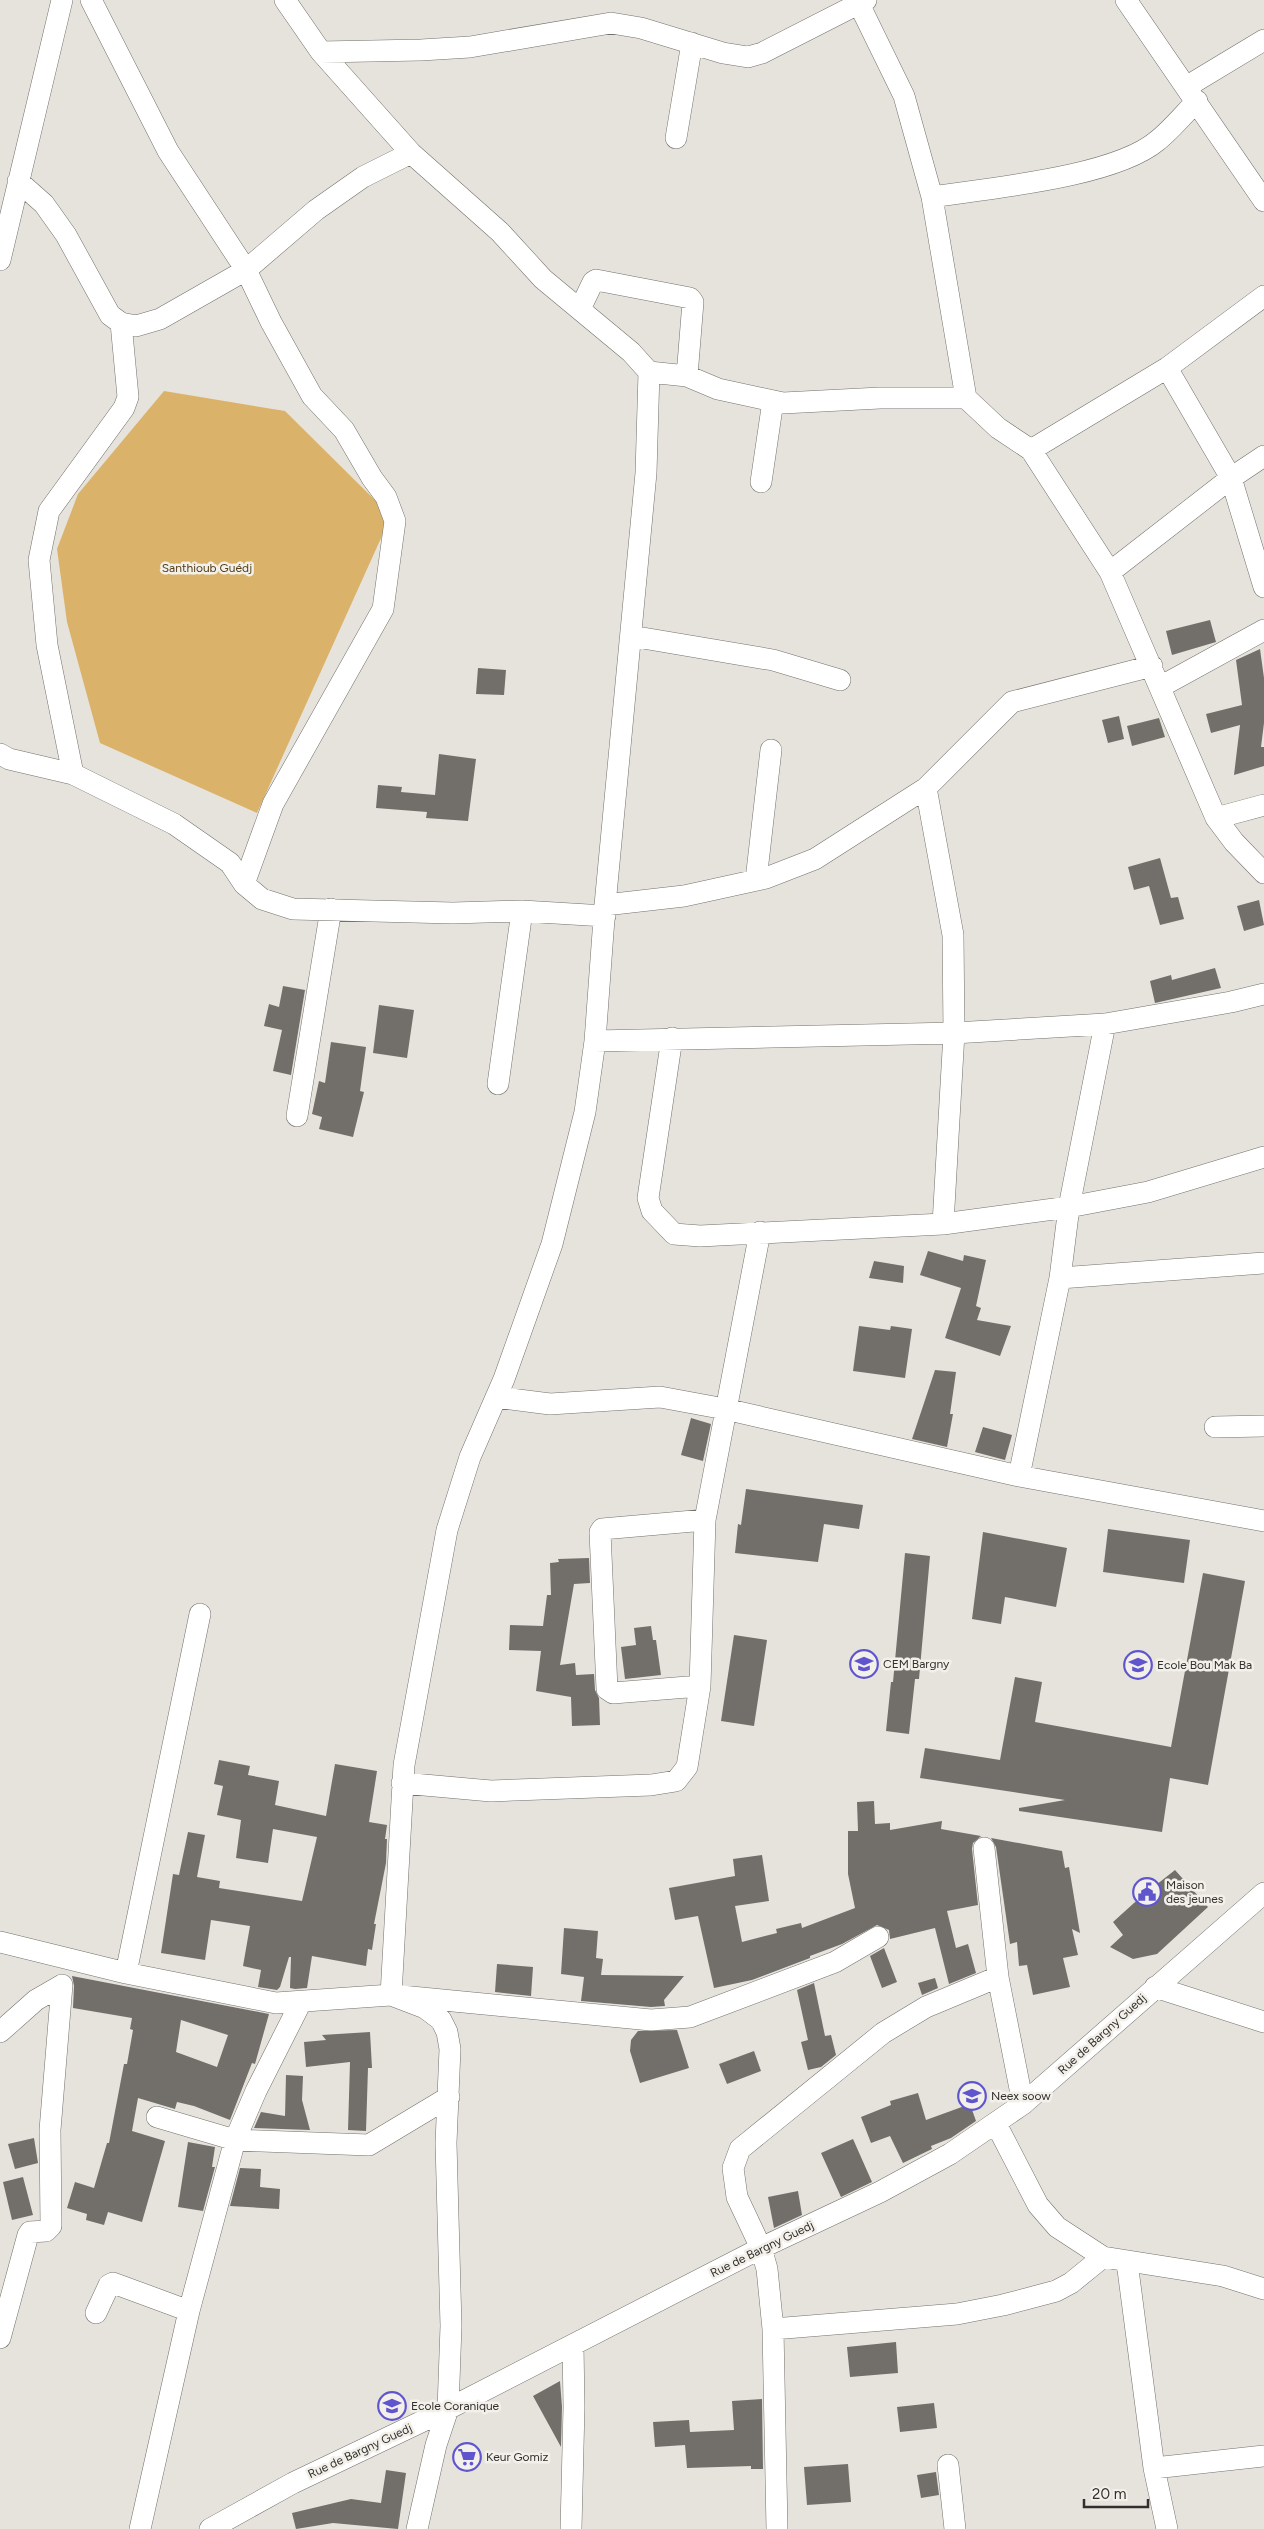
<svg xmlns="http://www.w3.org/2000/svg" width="1264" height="2529" font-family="Figtree,sans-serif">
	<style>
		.green { fill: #dbb269 }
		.building { fill: #726f6a; fill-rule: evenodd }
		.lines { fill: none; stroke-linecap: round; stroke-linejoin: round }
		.minor-casing { stroke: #74716c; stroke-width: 22 }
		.minor { stroke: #fff; stroke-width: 21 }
		.labels { text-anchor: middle; stroke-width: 5; stroke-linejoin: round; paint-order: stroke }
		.park-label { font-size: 12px; fill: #523d16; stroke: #f3f0ea }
		.poi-label { font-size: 12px; fill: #31302e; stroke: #f3f0ea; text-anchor: start }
		.street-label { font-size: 12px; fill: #31302e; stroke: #f3f0ea }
	</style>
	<rect width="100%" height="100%" fill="#e6e3dd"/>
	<path class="green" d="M164 391 285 411 391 516 257 813 100 743 67 622 57 549 78 494Z"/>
	<path class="building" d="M1210 620 1216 642 1172 655 1166 631Z
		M1260 649 1264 678V723L1261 747H1264V766L1234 775 1240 725 1211 733 1206 714 1242 705 1236 660Z
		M478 668 506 670 504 695 476 694Z
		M1119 716 1124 739 1108 743 1102 720Z
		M1159 718 1165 737 1132 746 1127 726Z
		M439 754 476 759 468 821 426 818 427 812 376 808 378 785 402 787 401 792 435 795Z
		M1160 858 1171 898 1178 897 1184 919 1160 925 1149 886 1134 890 1128 867Z
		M1259 900 1264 925 1244 931 1237 906Z
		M1215 968 1221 988 1155 1003 1150 981 1171 975 1172 980Z
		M283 986 305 990 291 1075 273 1071 282 1030 264 1026 269 1004 279 1007Z
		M379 1005 414 1010 407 1058 373 1053Z
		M331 1042 366 1047 360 1091 364 1092 353 1137 319 1129 322 1117 312 1114 319 1081 325 1083Z
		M928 1251 963 1261 964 1255 986 1260 976 1306 981 1308 977 1320 1011 1326 1000 1356 945 1338 961 1288 920 1275Z
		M874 1261 904 1266 903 1283 869 1278Z
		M859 1326 890 1330 891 1326 912 1329 905 1378 853 1371Z
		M935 1370 956 1372 950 1414H953L947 1447 912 1439Z
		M691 1418 711 1424 703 1461 681 1455Z
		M983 1427 1012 1435 1005 1460 975 1452Z
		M746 1489 863 1505 859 1529 824 1524 818 1562 735 1553 738 1524 741 1525Z
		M1108 1529 1190 1540 1184 1583 1103 1572Z
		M983 1532 1067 1548 1056 1607 1005 1597 1001 1624 972 1619Z
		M905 1553 930 1556 919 1679H915L909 1734 886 1731 891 1682H893Z
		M589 1558 590 1583 574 1584 560 1665 575 1663 576 1675 594 1674 595 1690 599 1698 600 1725 572 1726 571 1697 536 1691 541 1651 509 1650 510 1625 543 1626 547 1595H551L550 1563 559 1562 558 1559Z
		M1203 1573 1245 1581 1208 1785 1170 1778 1162 1832 1019 1811V1808L1065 1800 920 1778 925 1748 1000 1760 1015 1677 1042 1682 1035 1722 1171 1747Z
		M651 1626 653 1640H656L661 1675 625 1679 621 1647 636 1645 634 1628Z
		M734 1635 767 1640 754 1726 721 1721Z
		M219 1760 250 1766 248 1775 279 1781 275 1805 326 1816 335 1764 377 1771 369 1822 387 1825 385 1839H387L386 1863 374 1924H376L372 1950 368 1949 366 1966 312 1956 307 1988 295 1989 290 1988 291 1957H289L280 1987 277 1990 258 1987 261 1970 243 1966 250 1926 211 1920 205 1960 161 1953 173 1874 179 1875 188 1832 205 1835 197 1877 220 1881 219 1888 302 1901 317 1837 273 1829 268 1863 236 1858 241 1820 217 1815 223 1786 214 1784Z
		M874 1801 875 1824 890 1823V1830L942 1821 941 1829 981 1836 973 1843 972 1849 978 1905 947 1911 956 1948 968 1944 976 1973 949 1984 935 1928 890 1939 889 1930 877 1925 842 1944 810 1956V1958L752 1980 714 1988 698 1916 675 1920 669 1888 735 1876 733 1859 762 1855 769 1901 735 1906 742 1942 777 1933 776 1929 801 1923 802 1928 855 1908 848 1874V1831H858L857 1802Z
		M991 1838 1062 1851 1065 1868 1069 1867 1080 1933 1072 1929 1078 1955 1063 1958 1070 1987 1033 1995 1027 1965 1019 1966 1017 1942 1010 1944 996 1847Z
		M1175 1870 1208 1907 1157 1954 1133 1959 1110 1947 1123 1935 1113 1922 1155 1884 1156 1885Z
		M564 1928 598 1931 596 1958 603 1959 601 1975 684 1976 664 2000 665 2006 651 2007 581 2001 584 1977 561 1974Z
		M884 1948 897 1982 882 1988 870 1956Z
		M497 1964 533 1967 531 1996 495 1992Z
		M72 1976 269 2014 255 2064 252 2063 230 2120 194 2106 177 2102 175 2109 138 2098 132 2131 165 2141 142 2222 108 2212 104 2225 86 2220 87 2214 67 2208 75 2182 94 2188 107 2143H109L124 2064H127L133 2030 130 2029 132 2018 73 2008 74 1986ZM181 2020 228 2035 217 2067 176 2052Z
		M935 1978 938 1988 922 1995 918 1983Z
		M814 1983 825 2036 831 2035 836 2055 821 2067 808 2070 801 2042 808 2040 797 1990Z
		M677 2030 689 2068 640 2083 630 2051 631 2040 638 2031Z
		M370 2032 372 2068H368L366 2131 348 2130 350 2062 306 2067 304 2042 326 2040 322 2035Z
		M754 2051 761 2071 727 2084 719 2064Z
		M286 2075 303 2076 302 2100 310 2130 254 2128 261 2112 285 2116Z
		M918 2093 926 2120 970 2104 976 2121 951 2138 931 2146 932 2149 903 2163 890 2136 871 2143 861 2117 891 2105 890 2101Z
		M34 2138 38 2163 15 2169 8 2144Z
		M853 2139 872 2182 841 2197 821 2153Z
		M188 2142 215 2147 212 2167H215L203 2211 178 2207Z
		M240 2168 261 2169 260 2187 280 2189 279 2209 230 2206Z
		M23 2177 33 2215 12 2220 3 2182Z
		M798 2191 802 2215 774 2228 768 2197Z
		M896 2342 898 2373 850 2377 847 2347Z
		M560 2381 562 2407 561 2447 533 2396Z
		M762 2399 763 2469H751V2466L687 2468 685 2445 655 2447 653 2422 689 2420 690 2432 734 2430 732 2401Z
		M934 2403 937 2428 900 2432 897 2407Z
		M848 2464 851 2502 807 2505 804 2467Z
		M386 2470 406 2473 398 2529 333 2523 296 2529 292 2513 351 2499 381 2503Z
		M936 2472 939 2495 921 2498 917 2475Z"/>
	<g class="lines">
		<defs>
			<path id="minor" d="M91 0 168 151 246 270 271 322 312 396 344 430 372 478 386 497 395 521 383 609 273 804 244 884
				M285 0 321 52 411 153 500 232 543 279 631 352 649 372 646 473 605 905 595 1041 585 1112 552 1244 504 1379 470 1457 447 1530 404 1765 391 1995 425 2008 441 2020 447 2032 450 2049 446 2143 451 2326 448 2409 436 2445 417 2529
				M857 0 904 96 932 197 966 398 998 428 1031 450 1110 572 1216 818 1234 842 1264 873
				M1126 0 1264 201
				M321 52 421 50 470 47 611 23 641 28 723 53 748 57 762 53 866 0
				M1186 87 1264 40
				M676 138 692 43
				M18 181 44 204 66 235 110 315 121 323 136 326 160 319 246 270 316 210 363 177 411 153
				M932 197C990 188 1114 177 1157 141 1171 130 1184 114 1197 101
				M0 260 62 0
				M580 309 593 282 596 280 690 298 693 302 687 376
				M1167 368 1231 478 1264 587
				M649 372 687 376 718 389 783 403 880 398H966
				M1031 450 1167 368 1264 296
				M761 482 773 401
				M1110 572 1231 478 1264 456
				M631 636 773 660 840 680
				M1160 687 1264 630
				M0 754 9 759 73 774 174 824 230 863 244 884 262 899 293 909 453 913 522 911 605 916
				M73 774 47 645 39 560 49 511 124 408 128 397 121 323
				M926 788 953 935 954 1033 943 1224
				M1216 818 1264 805
				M756 880 771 750
				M605 905 684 896 766 878 815 859 926 788 1012 702 1152 666
				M672 1038 648 1198 652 1211 674 1234 700 1236 943 1224 1069 1207 1148 1192 1264 1157
				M595 1041 954 1033 1105 1024 1231 1002 1264 994
				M498 1084 522 911
				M297 1116 331 909
				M1060 1278 1264 1263
				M496 1397 550 1404 660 1397 725 1409 1019 1476 1264 1521
				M1215 1427 1264 1426
				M1019 1476 1060 1278 1069 1207 1105 1024
				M700 1686 613 1693 607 1689 600 1532 602 1529 705 1520
				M402 1783 491 1791 651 1785 676 1781 687 1767 700 1686 705 1520 760 1232
				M984 1848 998 1977 1023 2104
				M0 1942 126 1973 276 2003 391 1995 651 2020 690 2017 835 1962 878 1937
				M126 1973 200 1614
				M1155 1987 1264 2022
				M0 2032 36 2000 62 1985
				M157 2117 235 2140 369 2145 449 2097
				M996 2124 1038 2205 1057 2227 1103 2257 1223 2276 1264 2289
				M1127 2262 1154 2468 1167 2529
				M96 2313 109 2285 113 2283 189 2311
				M773 2329 957 2314 1003 2305 1056 2291 1071 2283 1103 2257
				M0 2338 28 2235 30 2232 46 2231 51 2226 50 2130 62 1985
				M948 2465 955 2529
				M1154 2468 1264 2456
				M140 2529 189 2311 235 2140 256 2091 301 2002
				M210 2529 293 2483 448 2409 761 2248 880 2192 950 2154 1023 2104 1264 1893
				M571 2529 574 2407 573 2345
				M777 2529 773 2329 767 2269 761 2248 737 2197 733 2168 740 2149 883 2033 926 2007 998 1977"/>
		</defs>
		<use href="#minor" class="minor-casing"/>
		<use href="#minor" class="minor"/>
	</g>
	<defs>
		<symbol id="school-ring" viewBox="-11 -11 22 22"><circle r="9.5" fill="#f3f0ea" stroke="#5f56ce" stroke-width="1.5"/><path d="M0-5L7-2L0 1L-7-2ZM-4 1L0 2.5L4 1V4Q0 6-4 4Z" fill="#5f56ce"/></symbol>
		<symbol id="civic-ring" viewBox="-11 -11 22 22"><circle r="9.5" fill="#f3f0ea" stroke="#5f56ce" stroke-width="1.5"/><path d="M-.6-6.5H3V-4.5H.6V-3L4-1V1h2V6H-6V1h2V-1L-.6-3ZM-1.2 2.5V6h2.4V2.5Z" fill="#5f56ce"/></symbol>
		<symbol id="supermarket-ring" viewBox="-11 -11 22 22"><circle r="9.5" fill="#f3f0ea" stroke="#5f56ce" stroke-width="1.5"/><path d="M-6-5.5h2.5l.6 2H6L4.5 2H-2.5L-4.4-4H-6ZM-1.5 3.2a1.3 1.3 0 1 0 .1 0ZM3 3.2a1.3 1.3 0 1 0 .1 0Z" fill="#5f56ce"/></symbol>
	</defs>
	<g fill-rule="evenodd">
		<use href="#school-ring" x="848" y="1648" width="32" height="32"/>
		<use href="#school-ring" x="1122" y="1649" width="32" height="32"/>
		<use href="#civic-ring" x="1131" y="1876" width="32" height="32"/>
		<use href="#school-ring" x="956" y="2080" width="32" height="32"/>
		<use href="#school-ring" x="376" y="2390" width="32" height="32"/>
		<use href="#supermarket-ring" x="451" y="2441" width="32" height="32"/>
	</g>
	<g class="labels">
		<g class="park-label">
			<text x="207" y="572">Santhioub Guédj</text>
		</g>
		<g class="poi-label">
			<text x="883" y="1668">CEM Bargny</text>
			<text x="1157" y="1669">Ecole Bou Mak Ba</text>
			<text x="1166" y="1889">Maison<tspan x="1166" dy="14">des jeunes</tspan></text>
			<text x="991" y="2100">Neex soow</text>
			<text x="411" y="2410">Ecole Coranique</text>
			<text x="486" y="2461">Keur Gomiz</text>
		</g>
		<g class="street-label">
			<text transform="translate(1102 2034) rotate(-42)" y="4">Rue de Bargny Guedj</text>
			<text transform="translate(762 2249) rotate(-26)" y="4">Rue de Bargny Guedj</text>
			<text transform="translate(360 2451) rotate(-25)" y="4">Rue de Bargny Guedj</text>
		</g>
	</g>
	<path d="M1084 2499v8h64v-8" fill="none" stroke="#31302e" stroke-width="2.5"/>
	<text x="1092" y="2499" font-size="15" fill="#31302e" stroke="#f3f0ea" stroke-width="4" paint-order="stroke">20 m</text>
</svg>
